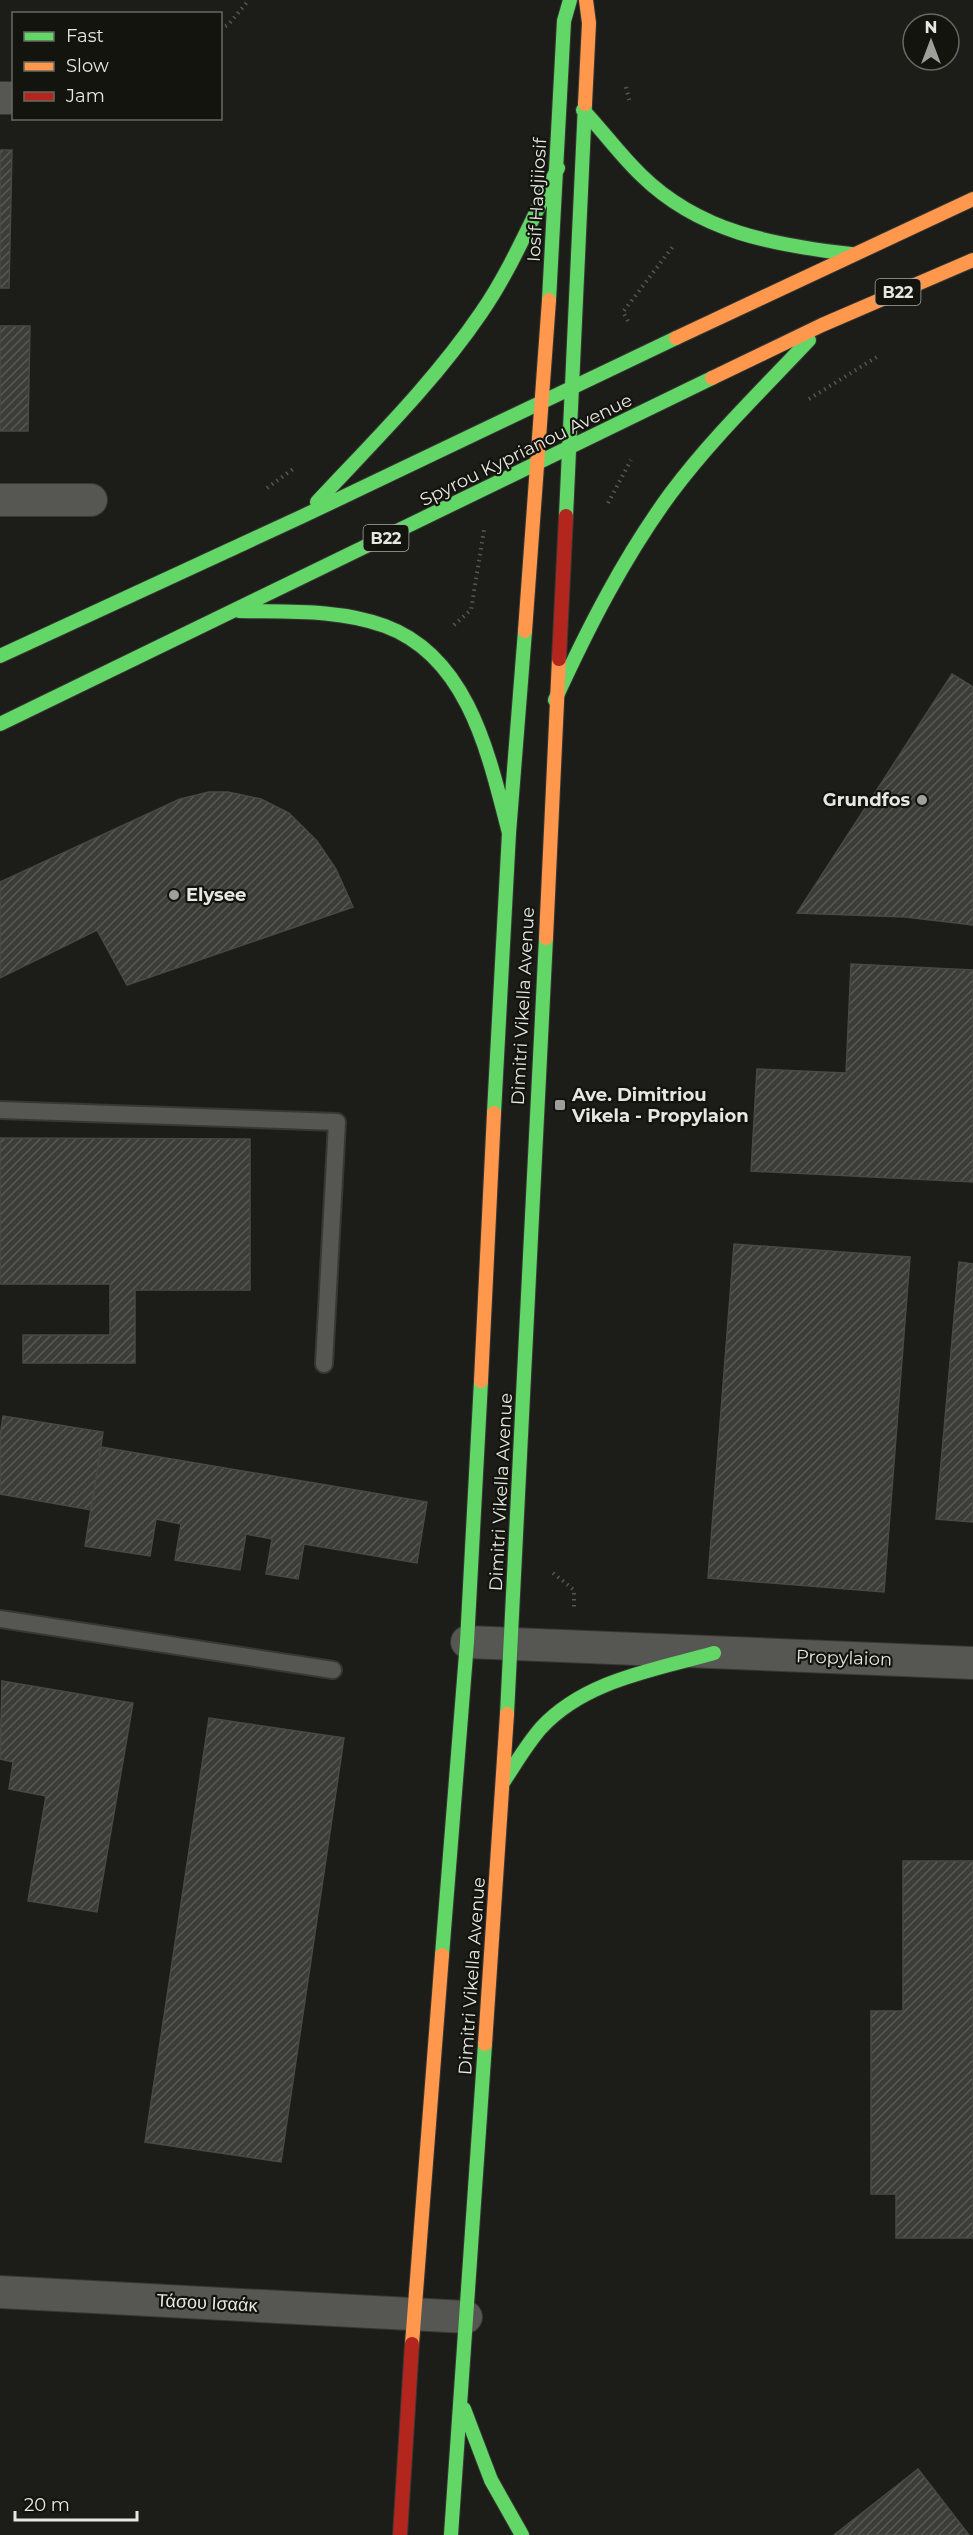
<svg xmlns="http://www.w3.org/2000/svg" width="973" height="2535" font-family="Montserrat,sans-serif">
	<style>
		.building { fill: url(#building-hatch); stroke: #484845; stroke-width: 1.5 }
		.lines { fill: none; stroke-linecap: round; stroke-linejoin: round }
		.lane-casing { stroke: #373734; stroke-width: 20 }
		.street-casing { stroke: #373734; stroke-width: 34 }
		.fast-casing { stroke: #373734; stroke-width: 16 }
		.slow-casing { stroke: #373734; stroke-width: 16 }
		.jam-casing { stroke: #373734; stroke-width: 16 }
		.path { stroke: #565653; stroke-width: 4; stroke-dasharray: 1.5 4.5; stroke-linecap: butt }
		.lane { stroke: #565653; stroke-width: 16 }
		.street { stroke: #565653; stroke-width: 32 }
		.fast { stroke: #63d668; stroke-width: 14 }
		.slow { stroke: #ff974d; stroke-width: 14 }
		.jam { stroke: #b3261e; stroke-width: 14 }
		.poi-dot { fill: #9f9f9b; stroke: #13140e; stroke-width: 2 }
		.labels { text-anchor: middle; stroke-width: 4.5; stroke-linejoin: round; paint-order: stroke }
		.shield { fill: #13140e; stroke: #a7a7a2; stroke-width: 1.5 }
		.shield-label { font-size: 16px; font-weight: bold; fill: #e6e6e2 }
		.street-label { font-size: 18px; fill: #e6e6e2; stroke: #13140e }
		.poi-label { font-size: 18px; font-weight: bold; fill: #e6e6e2; stroke: #13140e; text-anchor: start }
	</style>
	<defs>
		<pattern id="building-hatch" width="6" height="6" patternUnits="userSpaceOnUse" patternTransform="scale(1.5)"><rect width="6" height="6" fill="#3c3c39"/><path d="M-1 1l2-2M0 6l6-6M5 7l2-2" fill="none" stroke="#585855"/></pattern>
	</defs>
	<rect width="100%" height="100%" fill="#1c1c18"/>
	<path class="building" d="M0 150H12L9 288H0Z
		M0 326H30L28 431H0Z
		M952 674 973 687V925L905 917 797 913Z
		M209 792H228L261 799 289 813 317 841 336 869 353 907 127 985 97 930 0 978V882L180 799Z
		M851 964 973 970V1182L751 1171 757 1069 846 1073Z
		M0 1138 250 1139V1290H135V1363H23V1335H110V1284H0Z
		M734 1244 910 1257 884 1592 708 1578Z
		M959 1262 973 1264V1522L936 1519Z
		M3 1416 103 1432 91 1510 0 1494V1436Z
		M101 1447 427 1502 417 1563 304 1544 298 1579 266 1574 272 1539 246 1534 240 1570 175 1560 181 1524 156 1519 150 1556 85 1546Z
		M2 1681 133 1703 97 1912 28 1901 46 1796 9 1789 13 1762 0 1759Z
		M209 1718 344 1738 281 2162 145 2142Z
		M903 1861H973V2238H896V2194H871V2011H903Z
		M918 2469 969 2535H834Z"/>
	<g class="lines">
		<defs>
			<path id="lane" d="M0 1110 337 1122 324 1364
				M0 1619 333 1670"/>
			<path id="street" d="M0 98H14
				M0 500H91
				M467 1642 973 1663
				M0 2292 466 2317"/>
			<path id="fast" d="M583 110C603 131 620 155 641 175 699 232 773 245 851 254
				M549 300 564 21 570 0
				M317 502C374 441 434 382 481 313 512 268 533 216 558 168
				M566 516 585 104
				M239 611C287 612 339 609 385 626 469 657 489 756 509 833
				M0 656 303 516 676 338
				M555 700C588 628 624 557 671 493 712 438 762 390 809 340
				M0 724 712 378
				M494 1113 509 833 525 631
				M507 1714 546 938
				M504 1781C516 1763 527 1744 541 1728 585 1680 655 1670 714 1653
				M442 1955 467 1642 481 1381
				M464 2409 491 2480 522 2535
				M451 2535 485 2044"/>
			<path id="slow" d="M585 104 589 23 586 0
				M676 338 973 199
				M712 378 822 325 973 260
				M525 631 549 300
				M546 938 559 659
				M481 1381 494 1113
				M485 2044 507 1714
				M412 2344 442 1955"/>
			<path id="jam" d="M559 659 566 516
				M400 2535 412 2344"/>
		</defs>
		<use href="#lane" class="lane-casing"/>
		<use href="#street" class="street-casing"/>
		<use href="#fast" class="fast-casing"/>
		<use href="#slow" class="slow-casing"/>
		<use href="#jam" class="jam-casing"/>
		<path class="path" d="M220 29 228 25 249 0
			M626 87 630 103
			M628 321 623 312 674 245
			M809 399 880 355
			M267 488 293 469
			M608 503 631 460
			M454 625 471 610 484 530
			M553 1573 574 1590V1610"/>
		<use href="#lane" class="lane"/>
		<use href="#street" class="street"/>
		<use href="#fast" class="fast"/>
		<use href="#slow" class="slow"/>
		<use href="#jam" class="jam"/>
	</g>
	<g class="poi-dot">
		<circle cx="922" cy="800" r="6"/>
		<circle cx="174" cy="895" r="6"/>
		<rect x="554" y="1099" width="12" height="12" rx="3"/>
	</g>
	<g class="labels">
		<g class="shield">
			<rect x="875.5" y="279" width="45" height="26" rx="4.5"/>
			<rect x="363.5" y="525" width="45" height="26" rx="4.5"/>
		</g>
		<g class="shield-label">
			<text x="898" y="298">B22</text>
			<text x="386" y="544">B22</text>
		</g>
		<g class="street-label">
			<text transform="translate(537 200) rotate(-87)" y="6">Iosif Hadjiiosif</text>
			<text transform="translate(526 450) rotate(-26)" y="6">Spyrou Kyprianou Avenue</text>
			<text transform="translate(523 1006) rotate(-87)" y="6">Dimitri Vikella Avenue</text>
			<text transform="translate(501 1492) rotate(-87)" y="6">Dimitri Vikella Avenue</text>
			<text transform="translate(844 1658) rotate(2)" y="6">Propylaion</text>
			<text transform="translate(472 1976) rotate(-86)" y="6">Dimitri Vikella Avenue</text>
			<text transform="translate(207 2303) rotate(3)" y="6">Τάσου Ισαάκ</text>
		</g>
		<g class="poi-label">
			<text x="910" y="806" text-anchor="end">Grundfos</text>
			<text x="186" y="901">Elysee</text>
			<text x="572" y="1101">Ave. Dimitriou<tspan x="572" dy="21">Vikela - Propylaion</tspan></text>
		</g>
	</g>
	<rect x="12" y="12" width="210" height="108" fill="#13140e" stroke="#676863" stroke-width="1.5"/>
	<rect x="24" y="32" width="30" height="9" fill="#63d668" stroke="#676863" stroke-width="1.5"/>
	<text x="66" y="42" font-size="18" fill="#e6e6e2">Fast</text>
	<rect x="24" y="62" width="30" height="9" fill="#ff974d" stroke="#676863" stroke-width="1.5"/>
	<text x="66" y="72" font-size="18" fill="#e6e6e2">Slow</text>
	<rect x="24" y="92" width="30" height="9" fill="#b3261e" stroke="#676863" stroke-width="1.5"/>
	<text x="66" y="102" font-size="18" fill="#e6e6e2">Jam</text>
	<g transform="translate(931 42)"><circle r="28" fill="#13140e" stroke="#676863" stroke-width="1.5"/>
	<path d="M0-4.5L10 22L0 15L-10 22Z" fill="#9f9f9b"/>
	<text y="-9" font-size="16" font-weight="bold" text-anchor="middle" fill="#e6e6e2">N</text>
	</g>
	<path d="M15 2511v9h122v-9" fill="none" stroke="#e6e6e2" stroke-width="3"/>
	<text x="24" y="2511" font-size="18" fill="#e6e6e2" stroke="#13140e" stroke-width="4.5" paint-order="stroke">20 m</text>
</svg>
